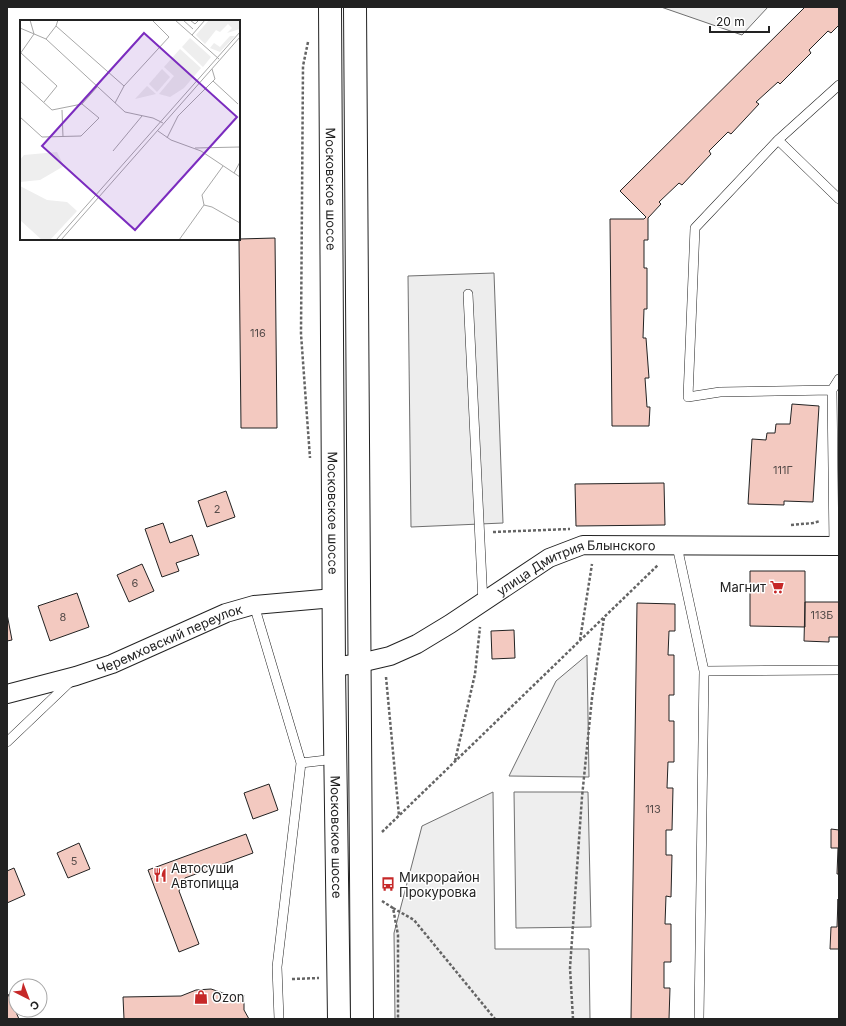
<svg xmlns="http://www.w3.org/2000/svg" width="846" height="1026" font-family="Inter,sans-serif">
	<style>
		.green { fill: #eee; stroke: #6f6f6f }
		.parking { fill: #ededed; stroke: #6f6f6f }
		.building { fill: #f3c9c0; stroke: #222 }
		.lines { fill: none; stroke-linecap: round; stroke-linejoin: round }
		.service-casing { stroke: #222; stroke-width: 10 }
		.minor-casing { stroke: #222; stroke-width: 20 }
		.primary-casing { stroke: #222; stroke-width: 24 }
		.path { stroke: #646464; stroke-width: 2.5; stroke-dasharray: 3 2; stroke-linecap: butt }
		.service { stroke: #fff; stroke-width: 9 }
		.minor { stroke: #fff; stroke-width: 18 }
		.primary { stroke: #fff; stroke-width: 22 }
		.labels { text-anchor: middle; stroke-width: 3; stroke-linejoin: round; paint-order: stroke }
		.number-label { font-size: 11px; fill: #564c4a }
		.street-label { font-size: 13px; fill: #222; stroke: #fff }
		.poi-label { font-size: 13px; fill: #222; stroke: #fff; text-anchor: start }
		.inset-road { fill: none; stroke: #a7a7a7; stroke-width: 1 }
		.view { fill: #7b2cbf; fill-opacity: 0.15; stroke: #7b2cbf; stroke-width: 2 }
		.inset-edge { fill: none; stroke: #222; stroke-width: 2 }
	</style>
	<rect width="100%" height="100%" fill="#fff"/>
	<path class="green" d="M661 7H768L742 35Z
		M587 655 589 777 509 776 556 681Z
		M493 792 495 949H589L590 1019H395L394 933 422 826Z
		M514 792H588L591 927 516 928Z"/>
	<path class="parking" d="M494 273 503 523 411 527 408 276Z"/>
	<path class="building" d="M805 7H837L839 9V25L831 33 828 31 809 50 811 53 780 84 778 82 756 102 759 104 731 134 728 132 709 151 711 154 682 185 679 183 659 202 661 204 648 218V240H644V268H647V309H644L643 338H646L649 378H645L647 407H650L649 426H612L610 219H644L646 217 620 191Z
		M275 238 277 428H241L239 239Z
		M792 404 819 406 813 502 784 501V505L748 504 752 439 766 440 767 433H775L776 424H790Z
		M664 483 665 525 576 526 575 484Z
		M226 491 235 517 207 527 198 501Z
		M163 523 170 543 192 535 199 555 176 563 179 571 162 577 145 529Z
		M142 564 154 591 129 602 117 575Z
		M750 571H805V627L750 626Z
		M77 593 89 627 50 641 38 606Z
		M805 602H839V637H829V642L804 641Z
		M637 603 675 604V631H669L668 655H674V695H669V721H674V762H668L667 788H673L672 830H666V855H672L671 897 666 896 665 924H671V962H664V988H670L669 1019H631Z
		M7 614 12 640 7 641Z
		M514 630 515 658 492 659 491 631Z
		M269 784 278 810 253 819 244 793Z
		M831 829 839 830V874H837L838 848H831Z
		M246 834 253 853 185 878 179 891 199 944 179 952 148 870Z
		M79 843 90 869 68 878 57 853Z
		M14 868 25 895 7 903V871Z
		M838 899 839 949H830L831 927H837Z
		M211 989 229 995H244V1010L249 1019H124L123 997 181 996 196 990Z
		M8 994 19 1019H7V995Z"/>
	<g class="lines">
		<defs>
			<path id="service" d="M778 140 839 199
				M468 294 483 603
				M832 390 839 379
				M677 546 704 671
				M834 546 832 390 720 392 688 397 695 228 778 140 839 85
				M254 605 301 763 277 967 279 1019
				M7 742 71 681
				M301 763 335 759
				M699 1019 704 671 839 670"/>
			<g id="minor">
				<path id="s1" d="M334 667 360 663 390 656 417 644 450 624 549 558 583 545 839 546"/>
				<path id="s2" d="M7 694 76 676 112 664 226 613 254 605 334 598"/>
			</g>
			<g id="primary">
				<path id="s3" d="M330 7 334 667 339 1019"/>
				<path d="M355 7 362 1019"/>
			</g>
		</defs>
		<use href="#service" class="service-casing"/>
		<use href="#minor" class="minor-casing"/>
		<use href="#primary" class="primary-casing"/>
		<path class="path" d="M308 42 303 66 301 334 310 458
			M791 525 813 523 820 521
			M493 532 570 529
			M580 640 592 564
			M386 677 399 816
			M455 761 475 674 480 627
			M382 832 658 565
			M382 901 393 908 398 935V1019
			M393 908 414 920 495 1019
			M292 979 319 978
			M573 1019 570 968 582 797 592 698 604 618"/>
		<use href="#service" class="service"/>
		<use href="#minor" class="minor"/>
		<use href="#primary" class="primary"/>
	</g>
	<defs>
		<symbol id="supermarket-bare" viewBox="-9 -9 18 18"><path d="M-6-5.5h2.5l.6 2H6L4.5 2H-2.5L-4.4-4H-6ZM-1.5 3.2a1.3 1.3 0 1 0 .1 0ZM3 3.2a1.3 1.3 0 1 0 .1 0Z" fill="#c62828" stroke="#fff" stroke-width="2.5" paint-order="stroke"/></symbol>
		<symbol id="restaurant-bare" viewBox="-9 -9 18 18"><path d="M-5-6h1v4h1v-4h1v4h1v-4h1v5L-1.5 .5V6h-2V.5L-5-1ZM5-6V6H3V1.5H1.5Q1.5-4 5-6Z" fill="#c62828" stroke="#fff" stroke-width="2.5" paint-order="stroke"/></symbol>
		<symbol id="bus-bare" viewBox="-9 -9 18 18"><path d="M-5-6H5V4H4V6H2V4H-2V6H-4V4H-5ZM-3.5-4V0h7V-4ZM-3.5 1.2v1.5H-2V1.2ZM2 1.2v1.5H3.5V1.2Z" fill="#c62828" stroke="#fff" stroke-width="2.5" paint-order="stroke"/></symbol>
		<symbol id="shop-bare" viewBox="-9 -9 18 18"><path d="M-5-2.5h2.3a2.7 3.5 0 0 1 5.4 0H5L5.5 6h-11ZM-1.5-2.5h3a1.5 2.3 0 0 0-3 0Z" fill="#c62828" stroke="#fff" stroke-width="2.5" paint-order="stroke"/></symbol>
	</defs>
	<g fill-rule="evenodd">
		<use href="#supermarket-bare" x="767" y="577" width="20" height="20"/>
		<use href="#restaurant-bare" x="150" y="865" width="20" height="20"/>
		<use href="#bus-bare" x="378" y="874" width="20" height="20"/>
		<use href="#shop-bare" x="191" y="987" width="20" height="20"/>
	</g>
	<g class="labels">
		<g class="number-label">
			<text x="258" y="337">116</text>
			<text x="783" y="474">111Г</text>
			<text x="217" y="513">2</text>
			<text x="135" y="587">6</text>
			<text x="822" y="619">113Б</text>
			<text x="63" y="621">8</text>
			<text x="653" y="813">113</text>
			<text x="74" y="865">5</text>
		</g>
		<g class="street-label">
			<text dy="5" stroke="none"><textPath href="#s3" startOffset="182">Московское шоссе</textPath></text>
			<text dy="5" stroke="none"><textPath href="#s3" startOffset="506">Московское шоссе</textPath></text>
			<text dy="5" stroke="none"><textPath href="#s1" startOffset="268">улица Дмитрия Блынского</textPath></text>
			<text dy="5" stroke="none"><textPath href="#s2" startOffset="172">Черемховский переулок</textPath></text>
			<text dy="5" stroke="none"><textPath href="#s3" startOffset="830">Московское шоссе</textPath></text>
		</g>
		<g class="poi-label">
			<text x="766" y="592" text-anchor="end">Магнит</text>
			<text x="171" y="873">Автосуши<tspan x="171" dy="15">Автопицца</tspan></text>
			<text x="399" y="882">Микрорайон<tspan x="399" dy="15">Прокуровка</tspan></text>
			<text x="212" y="1002">Ozon</text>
		</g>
	</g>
	<g transform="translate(20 20)">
		<rect width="220" height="220" fill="#fff"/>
		<path d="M189 0H220V9L207 13 212 8 208 4 200 12 196 10 185 24 176 15ZM210 16H215L200 32 190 28 194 23 200 27ZM170 18 191 37 183 47 162 27ZM160 29 181 48 164 68 150 77 139 74 154 56 144 47ZM142 49 150 57 137 72 129 64ZM127 66 136 74 115 79ZM37 132 44 146 20 160 0 162V140L4 135ZM0 166 27 180 47 182 57 191 30 220H22L0 200Z" fill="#eee"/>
		<path class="inset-road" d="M38 0 36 6 104 66 149 17 132 0M155 0 199 39M163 0 173 9M170 0 175 4 179 0M0 8 26 19 105 92 133 98 143 103M172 15 185 0M26 19 36 6M1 33 37 66 24 82M0 34 14 14 10 0M0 61 32 90 62 84M193 61 218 84M95 83 104 66M42 90 43 117M0 97 22 117 61 116 79 98 62 84 77 67M138 111 151 120 181 131 220 157M147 118 158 96 195 59 192 49M175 128 220 127M93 131 122 96M214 153 220 142M184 185 182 175 203 146M36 220 220 12M41 220 220 17M159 220 184 185 192 187 220 203"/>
		<path class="view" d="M124 13 217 97 115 210 22 126Z"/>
		<rect width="220" height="220" class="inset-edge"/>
	</g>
	<rect width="846" height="1026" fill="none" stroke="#222222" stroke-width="16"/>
	<g transform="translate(28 998) rotate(138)"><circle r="19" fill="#ffffff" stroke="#a7a7a7"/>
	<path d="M0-3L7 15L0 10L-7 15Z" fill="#c62828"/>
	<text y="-6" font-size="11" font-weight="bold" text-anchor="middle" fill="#222222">С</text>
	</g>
	<path d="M710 26v6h59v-6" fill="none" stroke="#222222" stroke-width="2"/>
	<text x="716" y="26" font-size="12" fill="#222222" stroke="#ffffff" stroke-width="3" paint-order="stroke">20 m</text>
</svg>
